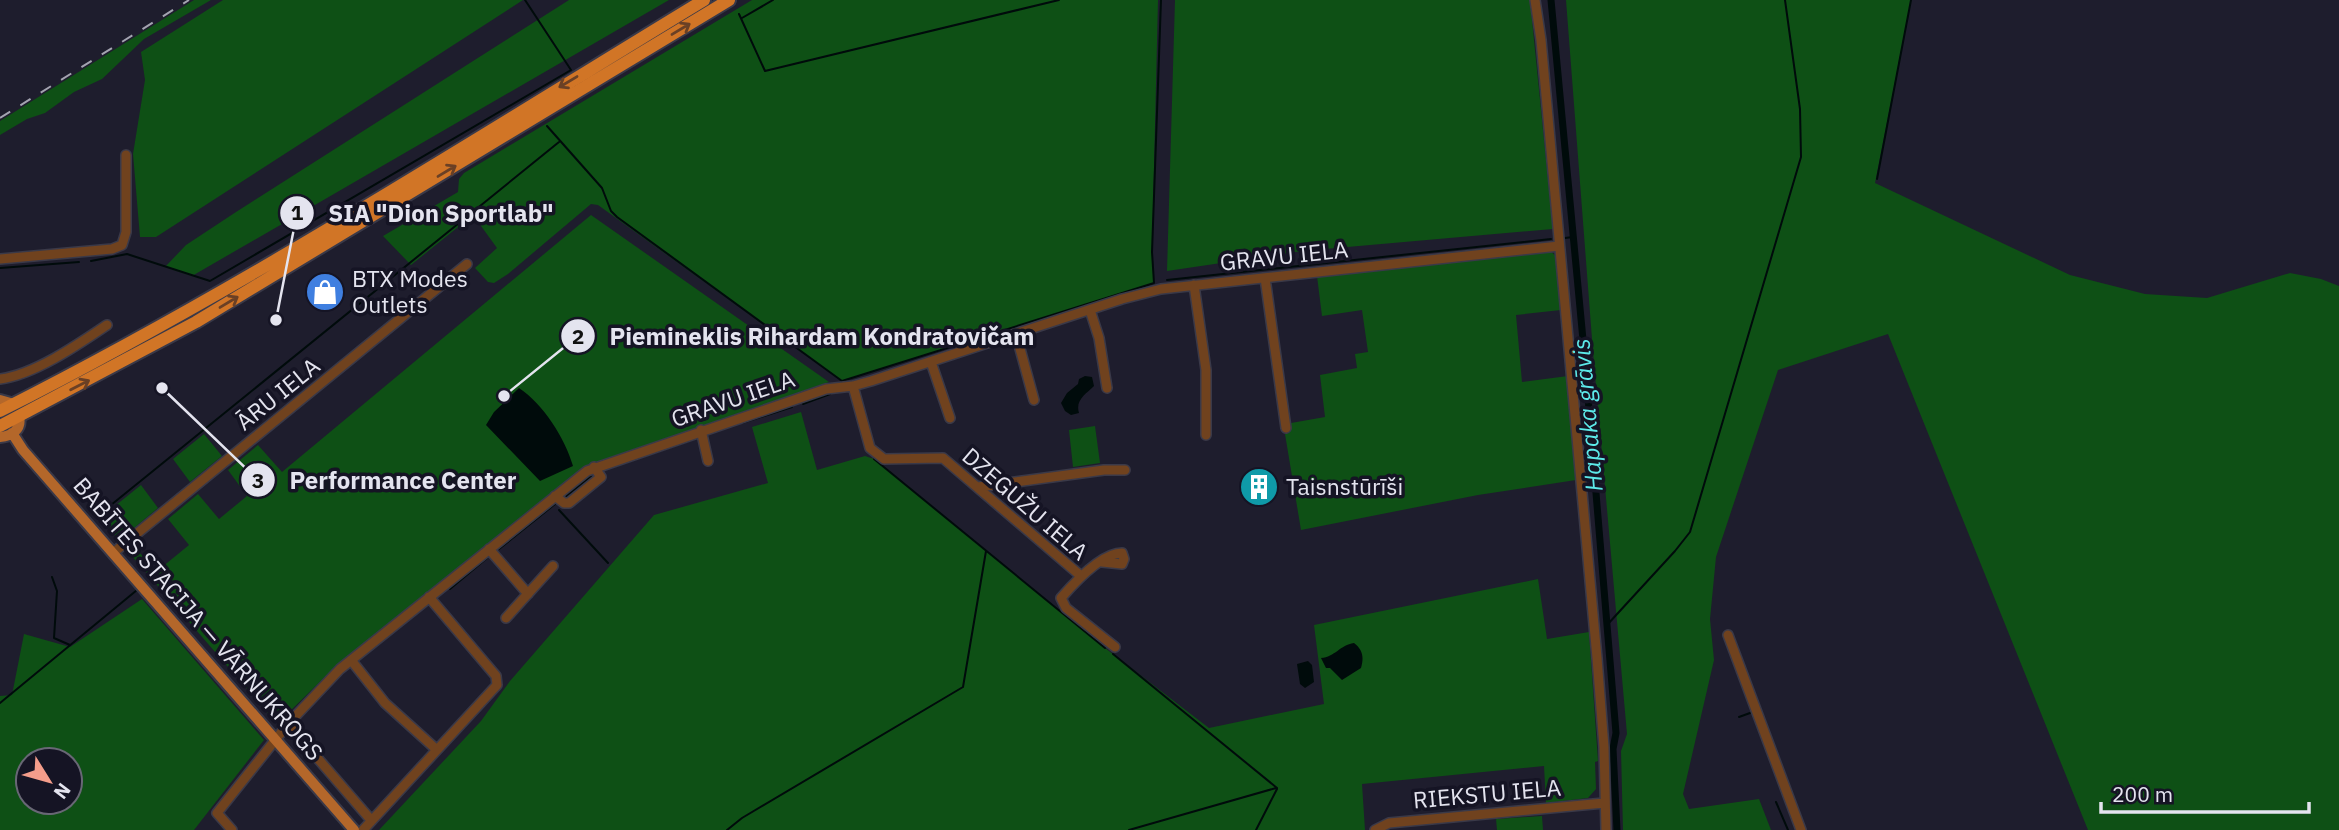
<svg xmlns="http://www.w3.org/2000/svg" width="2339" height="830" font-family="'IBM Plex Sans',sans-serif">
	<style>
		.green { fill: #0e5015; fill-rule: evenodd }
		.water { fill: #000b0b }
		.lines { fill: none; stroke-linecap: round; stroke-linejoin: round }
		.stream { stroke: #000b0b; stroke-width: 2 }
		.canal { stroke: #000b0b; stroke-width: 7 }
		.minor-casing { stroke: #3a3948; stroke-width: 12 }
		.major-casing { stroke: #3a3948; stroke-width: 14 }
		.highway-casing { stroke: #3a3948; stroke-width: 16 }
		.minor { stroke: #70421e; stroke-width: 9 }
		.major { stroke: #b4672a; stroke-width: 10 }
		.highway { stroke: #d17526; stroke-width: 12 }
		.rail { stroke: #a3a3b0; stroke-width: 2; stroke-dasharray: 12 12; stroke-linecap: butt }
		.oneway { stroke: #6a4025 }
		.labels { text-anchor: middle; stroke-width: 7; stroke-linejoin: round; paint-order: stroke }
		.street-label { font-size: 23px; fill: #e4e4ef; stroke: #151424 }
		.poi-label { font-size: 23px; fill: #e4e4ef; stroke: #151424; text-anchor: start }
		.water-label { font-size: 24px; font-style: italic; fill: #5deaea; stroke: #151424 }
		.leader { fill: none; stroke: #e4e4ef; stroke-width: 2.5 }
		.callout-dot { fill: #e4e4ef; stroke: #151424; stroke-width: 2.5 }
		.mark-label { font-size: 21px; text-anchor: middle; font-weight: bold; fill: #111 }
		.callout-label { font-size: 24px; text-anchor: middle; font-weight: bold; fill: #e4e4ef; stroke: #151424; stroke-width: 7; stroke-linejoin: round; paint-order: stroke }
	</style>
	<rect width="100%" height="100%" fill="#1e1d2d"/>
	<path class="green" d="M194 0H211L144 39 102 79 74 92 45 113 27 119 0 135V121Z
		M223 0H523L156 237H140L133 154 145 80 141 52Z
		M569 0H669L192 276 165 267 186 245 236 212Z
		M752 0H1158L1152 251 1154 283 842 381 598 205 591 204 508 274 494 283 488 282 475 268 497 248 473 215 411 265 383 236 458 192 459 179 464 173Z
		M1175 0H1530L1553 229 1302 251 1167 271Z
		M1566 0H1911L1875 183 2070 275 2145 294 2207 298 2290 273 2321 279 2339 286V830H2088L1888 334 1778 370 1716 557 1710 619 1714 660 1683 794 1689 809 1759 799 1771 830H1623L1621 751 1627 734 1593 352Z
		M591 215 829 382 587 466 333 669 282 719 274 720 132 556V548L134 546 156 572 189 545 168 519 198 494 219 519 247 496 228 470 258 445 282 472Z
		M1549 250 1556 256 1561 310 1516 315 1522 382 1568 376 1576 480 1478 495 1301 530 1285 434 1290 430 1291 423 1325 417 1320 375 1357 368 1355 354 1368 352 1362 310 1322 316 1317 276Z
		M801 412 817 470 865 456 874 459 1105 648 1209 728 1324 704 1314 625 1538 579 1547 639 1589 632 1598 761 1595 762 1596 789 1588 798 1546 803 1544 766 1362 784 1365 830H379L481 721 510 681 654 515 768 483 752 427Z
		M1095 426 1100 463 1073 467 1069 430Z
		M204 434 222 456 190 482 173 459Z
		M141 485 158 508 122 538 116 537 100 518Z
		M142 599 264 740 194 830H0V696L12 695 24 634 70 647ZM28 760H70V802H28Z
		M1542 816 1543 830H1497L1496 819Z"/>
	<path class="water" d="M1085 376 1092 377 1094 386C1086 394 1075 400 1079 413L1071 415 1065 411 1061 403 1067 393 1078 384 1079 379Z
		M519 388C543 404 565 438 573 466L540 481 486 425 494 412Z
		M1354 643C1363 650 1364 657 1361 668L1342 680 1330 668H1326L1321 658C1335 657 1340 645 1354 643Z
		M1308 661 1312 665 1314 682 1305 688 1300 684 1297 664Z"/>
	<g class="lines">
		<path class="stream" d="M739 14 765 71 1059 0
			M742 18 773 0
			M547 126 602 188 611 211 617 217 842 381 1154 283 1152 252 1161 0
			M1877 179 1911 0
			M1565 238 1573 237
			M91 261 127 254 210 281 571 70 525 0
			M0 268 79 262
			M1167 280 1551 239
			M803 404 830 394
			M742 423 792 407
			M708 434 733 425
			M874 459 1105 648
			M603 470 697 438
			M566 496 591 476
			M111 505 559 142
			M559 510 608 563
			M499 549 555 504
			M52 577 57 591 54 638 70 645
			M450 589 487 558
			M1607 625 1675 551 1690 532 1801 157 1800 109 1785 0
			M1113 654 1277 788
			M0 703 137 590
			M1739 717 1750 713
			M1776 802 1788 830
			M727 830 742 818 963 687 986 551
			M1129 830 1276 788
			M1256 830 1277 789"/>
		<path class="canal" d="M1551 0 1585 361 1616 733 1613 749 1617 830"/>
		<defs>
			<path id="minor" d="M1535 0 1541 40 1597 658 1604 747 1606 830
				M0 259 112 249 122 245 126 232V155
				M1265 278 1286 428
				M1194 285 1206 370V435
				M1090 310 1099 338 1107 388
				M1016 334 1034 400
				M931 362 950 418
				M0 379C34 375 79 344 107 325
				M853 386 870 448 884 459 943 458 1081 576
				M701 430 708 461
				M978 487 1104 470H1125
				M555 496 564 503H569L601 477 594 467
				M489 549 528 594
				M113 553 467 264
				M1102 562 1122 564 1124 559 1122 553C1101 553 1074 583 1061 598L1066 608 1115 647
				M506 618 553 566
				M1728 635 1801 830
				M351 660 385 703 437 750
				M288 724 371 820
				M232 830 217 813 288 724 340 669 587 471 826 389 853 386 871 381 1122 299 1161 289 1559 246
				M363 830 497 685 496 676 429 597
				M1375 830 1389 823 1604 803"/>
			<path id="major" d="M0 400 14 404
				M12 433 23 450 354 830
				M0 437C12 436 22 429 19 417"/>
			<path id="highway" d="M0 411C242 289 472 141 704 0
				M0 426 196 322 729 0"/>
		</defs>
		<use href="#minor" class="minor-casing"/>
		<use href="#major" class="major-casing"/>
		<use href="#highway" class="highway-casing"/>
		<use href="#minor" class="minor"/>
		<use href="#major" class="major"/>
		<use href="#highway" class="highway"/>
		<path class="rail" d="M0 118 189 0"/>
	</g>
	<defs><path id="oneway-shaft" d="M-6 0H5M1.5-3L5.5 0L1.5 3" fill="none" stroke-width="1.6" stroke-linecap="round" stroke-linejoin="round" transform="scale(1.75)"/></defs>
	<g class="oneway">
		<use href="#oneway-shaft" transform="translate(681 29) rotate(-31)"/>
		<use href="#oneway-shaft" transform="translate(568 82) rotate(149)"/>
		<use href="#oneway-shaft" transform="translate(447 171) rotate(-31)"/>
		<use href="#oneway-shaft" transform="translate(229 302) rotate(-31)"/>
		<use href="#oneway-shaft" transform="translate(80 385) rotate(-27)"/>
	</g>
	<defs>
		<symbol id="shop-disc" viewBox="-11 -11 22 22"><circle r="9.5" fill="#3f7fe0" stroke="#151424"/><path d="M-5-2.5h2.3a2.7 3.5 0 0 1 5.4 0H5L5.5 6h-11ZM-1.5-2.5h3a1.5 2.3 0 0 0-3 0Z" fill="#fff"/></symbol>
		<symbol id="building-disc" viewBox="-11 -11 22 22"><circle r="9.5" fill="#0f9aa8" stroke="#151424"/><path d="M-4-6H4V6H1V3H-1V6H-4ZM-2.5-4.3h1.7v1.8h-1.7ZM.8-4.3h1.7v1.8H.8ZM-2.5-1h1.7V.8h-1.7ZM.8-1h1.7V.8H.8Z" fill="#fff"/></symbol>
	</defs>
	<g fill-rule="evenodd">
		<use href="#shop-disc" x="303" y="270" width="44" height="44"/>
		<use href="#building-disc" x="1237" y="465" width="44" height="44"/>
	</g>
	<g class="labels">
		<g class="street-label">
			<text transform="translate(1284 256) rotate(-6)" y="8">GRAVU IELA</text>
			<text transform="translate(278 394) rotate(-39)" y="8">ĀRU IELA</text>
			<text transform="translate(733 399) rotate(-19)" y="8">GRAVU IELA</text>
			<text transform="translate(1025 504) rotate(41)" y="8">DZEGUŽU IELA</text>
			<text transform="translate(198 619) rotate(49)" y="8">BABĪTES STACIJA — VĀRNUKROGS</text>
			<text transform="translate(1487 794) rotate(-5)" y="8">RIEKSTU IELA</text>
		</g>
		<g class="poi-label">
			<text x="352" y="287">BTX Modes<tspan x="352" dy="26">Outlets</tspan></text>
			<text x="1286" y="495">Taisnstūrīši</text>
		</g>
		<g class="water-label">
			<text transform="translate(1588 415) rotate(-95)" y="8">Hapaka grāvis</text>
		</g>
	</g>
	<path class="leader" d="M276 320L297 213M504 396L578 336M162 388L258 480"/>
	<g class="callout-dot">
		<circle cx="276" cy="320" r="7"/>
		<circle cx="504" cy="396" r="7"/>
		<circle cx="162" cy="388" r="7"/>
		<circle cx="297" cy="213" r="18"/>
		<circle cx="578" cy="336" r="18"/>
		<circle cx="258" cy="480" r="18"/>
	</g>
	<g class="mark-label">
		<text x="297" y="220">1</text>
		<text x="578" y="344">2</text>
		<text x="258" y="488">3</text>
	</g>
	<g class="callout-label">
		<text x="441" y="222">SIA "Dion Sportlab"</text>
		<text x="822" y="345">Piemineklis Rihardam Kondratovičam</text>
		<text x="403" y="489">Performance Center</text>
	</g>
	<g transform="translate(49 781) rotate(127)"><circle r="33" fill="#151424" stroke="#686775" stroke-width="2"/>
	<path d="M0-5L12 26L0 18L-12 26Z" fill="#f49d8b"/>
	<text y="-10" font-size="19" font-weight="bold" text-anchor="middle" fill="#e4e4ef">N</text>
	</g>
	<path d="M2101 802v10h208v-10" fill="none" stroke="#e4e4ef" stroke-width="3.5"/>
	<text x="2112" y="802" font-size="21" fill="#e4e4ef" stroke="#151424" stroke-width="5" paint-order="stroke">200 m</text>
</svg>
